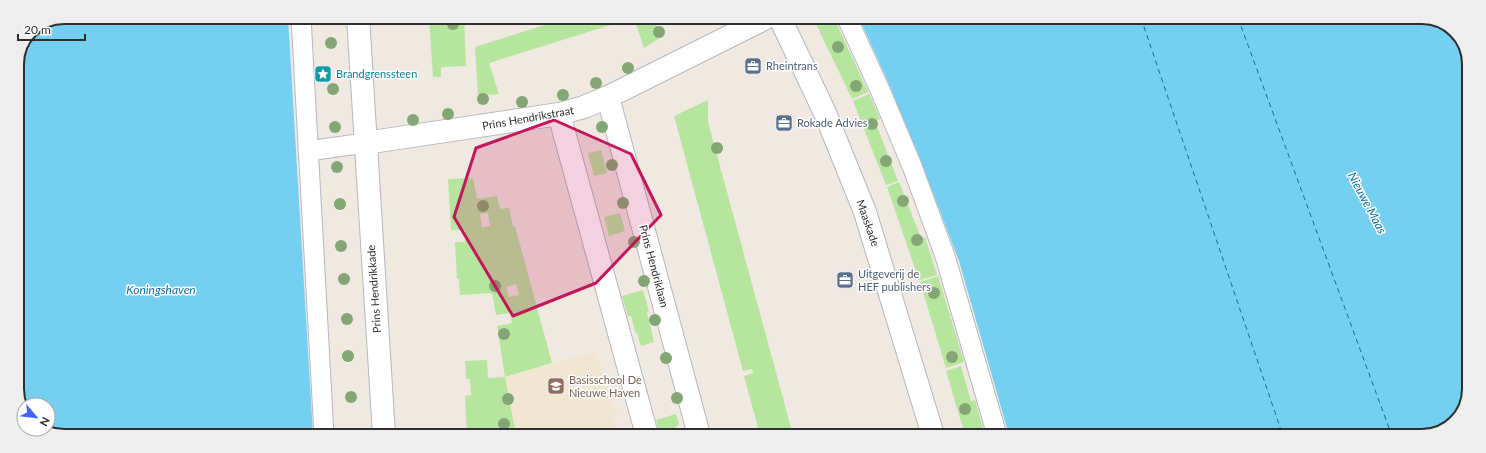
<svg xmlns="http://www.w3.org/2000/svg" width="1486" height="453" font-family="Lato,sans-serif">
	<style>
		.education { fill: #f0e6d1 }
		.green { fill: #b6e59e; fill-rule: evenodd }
		.water { fill: #75cff0 }
		.lines { fill: none; stroke-linecap: round; stroke-linejoin: round }
		.ferry { stroke: #0d6fa3; stroke-width: 1; stroke-dasharray: 5 4; stroke-linecap: butt }
		.pedestrian-casing { stroke: #b4b7c1; stroke-width: 21 }
		.minor-casing { stroke: #b4b7c1; stroke-width: 24 }
		.pedestrian { stroke: #fff; stroke-width: 19 }
		.minor { stroke: #fff; stroke-width: 22 }
		.tree { fill: #84a574 }
		.marked { fill: #c2185b; fill-opacity: 0.2; stroke: #c2185b; stroke-width: 3; stroke-linejoin: round }
		.labels { text-anchor: middle; stroke-width: 3; stroke-linejoin: round; paint-order: stroke }
		.service-label { font-size: 11px; fill: #4e5e75; stroke: #fff; text-anchor: start }
		.culture-label { font-size: 11px; fill: #0d838f; stroke: #fff; text-anchor: start }
		.street-label { font-size: 11px; fill: #2e2e2e; stroke: #fff }
		.education-label { font-size: 11px; fill: #785e54; stroke: #fff; text-anchor: start }
		.water-label { font-size: 12px; font-style: italic; fill: #0d6fa3; stroke: #fff }
		.rim { fill: none; stroke: #2e2e2e; stroke-width: 2 }
	</style>
	<rect width="100%" height="100%" fill="#efe9e1"/>
	<path class="education" d="M596 352 611 405 615 408 617 411 616 415 614 418 618 435H516L505 377Z"/>
	<path class="green" d="M429 17H464L466 66 441 67V77H433Z
		M567 18H633L489 63 499 94 478 95 475 47Z
		M634 18H652L663 36 644 48Z
		M827 18H834L868 92 852 99 816 24Z
		M869 94 880 119 875 121 898 181 886 185 853 101Z
		M708 100V122L793 435H760L744 376 753 373 752 369 743 371 674 116Z
		M601 150 607 173 594 176 588 153Z
		M473 178 477 199 497 196 500 209 509 208 513 226H515L552 363 505 377 516 435H467L465 396 471 395 470 379H466L465 361 487 360 488 378 505 377 497 326 512 323 510 313 496 315 492 293 460 295 459 279H457L455 242H465V230H451L448 179ZM488 213 490 226 482 227 480 214ZM516 284 519 295 509 297 506 287Z
		M899 182 921 238 925 237 937 275 919 280 887 187Z
		M620 213 625 231 609 236 604 217Z
		M938 276 964 362 946 368 920 282Z
		M643 290 649 311 647 312 654 342 641 346 637 333 636 334 631 316H628L622 296Z
		M961 366 971 401 975 400 985 435H965L946 371Z
		M676 414 679 425 675 427 677 435H669L667 429 659 431 656 420Z"/>
	<path class="water" d="M65 17H288L313 435 52 434 44 429H48V405H24V408L17 392V64L31 31Z
		M859 18 1434 19 1457 33 1469 61 1467 401 1450 426 1422 436 1009 435 959 261 920 159 885 75Z"/>
	<g class="lines">
		<path class="ferry" d="M1141 18 1283 436
			M1238 18 1392 436"/>
		<defs>
			<path id="pedestrian" d="M301 17 324 435
				M847 18 880 90 912 166 945 256 997 435
				M308 151 365 143"/>
			<path id="minor" d="M358 17 384 435
				M780 18 825 113 865 212 933 435
				M608 97 699 435
				M559 114 647 435
				M365 143 559 114 584 107 608 97 766 18"/>
		</defs>
		<use href="#pedestrian" class="pedestrian-casing"/>
		<use href="#minor" class="minor-casing"/>
		<use href="#pedestrian" class="pedestrian"/>
		<use href="#minor" class="minor"/>
	</g>
	<g class="tree">
		<circle cx="453" cy="24" r="6"/>
		<circle cx="659" cy="32" r="6"/>
		<circle cx="331" cy="43" r="6"/>
		<circle cx="838" cy="47" r="6"/>
		<circle cx="628" cy="68" r="6"/>
		<circle cx="596" cy="83" r="6"/>
		<circle cx="856" cy="86" r="6"/>
		<circle cx="333" cy="89" r="6"/>
		<circle cx="563" cy="95" r="6"/>
		<circle cx="483" cy="99" r="6"/>
		<circle cx="522" cy="102" r="6"/>
		<circle cx="448" cy="114" r="6"/>
		<circle cx="413" cy="120" r="6"/>
		<circle cx="872" cy="124" r="6"/>
		<circle cx="335" cy="127" r="6"/>
		<circle cx="602" cy="127" r="6"/>
		<circle cx="717" cy="148" r="6"/>
		<circle cx="886" cy="161" r="6"/>
		<circle cx="612" cy="165" r="6"/>
		<circle cx="337" cy="167" r="6"/>
		<circle cx="903" cy="201" r="6"/>
		<circle cx="623" cy="203" r="6"/>
		<circle cx="340" cy="204" r="6"/>
		<circle cx="483" cy="206" r="6"/>
		<circle cx="917" cy="240" r="6"/>
		<circle cx="634" cy="242" r="6"/>
		<circle cx="341" cy="246" r="6"/>
		<circle cx="344" cy="279" r="6"/>
		<circle cx="644" cy="281" r="6"/>
		<circle cx="495" cy="286" r="6"/>
		<circle cx="934" cy="293" r="6"/>
		<circle cx="347" cy="319" r="6"/>
		<circle cx="655" cy="320" r="6"/>
		<circle cx="504" cy="334" r="6"/>
		<circle cx="348" cy="356" r="6"/>
		<circle cx="952" cy="357" r="6"/>
		<circle cx="666" cy="358" r="6"/>
		<circle cx="351" cy="397" r="6"/>
		<circle cx="677" cy="398" r="6"/>
		<circle cx="508" cy="399" r="6"/>
		<circle cx="965" cy="409" r="6"/>
		<circle cx="504" cy="424" r="6"/>
	</g>
	<path class="marked" d="M554 120 631 154 661 215 596 283 513 316 454 217 476 148Z"/>
	<defs>
		<symbol id="office-square" viewBox="-11 -11 22 22"><rect x="-9" y="-9" width="18" height="18" rx="4" fill="#5c6f8a" stroke="#fff"/><path d="M-6-3h4V-5.5h4V-3h4V5H-6ZM-1-4.5V-3h2v-1.5ZM-6 0V1H6V0Z" fill="#fff"/></symbol>
		<symbol id="sight-square" viewBox="-11 -11 22 22"><rect x="-9" y="-9" width="18" height="18" rx="4" fill="#0f9aa8" stroke="#fff"/><path d="M0-6L1.8-2.2L6-1.7L2.9 1.2L3.7 5.4L0 3.3L-3.7 5.4L-2.9 1.2L-6-1.7L-1.8-2.2Z" fill="#fff"/></symbol>
		<symbol id="school-square" viewBox="-11 -11 22 22"><rect x="-9" y="-9" width="18" height="18" rx="4" fill="#8d6e63" stroke="#fff"/><path d="M0-5L7-2L0 1L-7-2ZM-4 1L0 2.5L4 1V4Q0 6-4 4Z" fill="#fff"/></symbol>
	</defs>
	<g fill-rule="evenodd">
		<use href="#office-square" x="743" y="56" width="20" height="20"/>
		<use href="#sight-square" x="313" y="64" width="20" height="20"/>
		<use href="#office-square" x="774" y="113" width="20" height="20"/>
		<use href="#office-square" x="835" y="270" width="20" height="20"/>
		<use href="#school-square" x="546" y="376" width="20" height="20"/>
	</g>
	<g class="labels">
		<g class="service-label">
			<text x="766" y="70">Rheintrans</text>
			<text x="797" y="127">Rokade Advies</text>
			<text x="858" y="278">Uitgeverij de<tspan x="858" dy="13">HEF publishers</tspan></text>
		</g>
		<g class="culture-label">
			<text x="336" y="78">Brandgrenssteen</text>
		</g>
		<g class="street-label">
			<text transform="translate(528 118) rotate(-10)" y="4">Prins Hendrikstraat</text>
			<text transform="translate(868 223) rotate(71)" y="4">Maaskade</text>
			<text transform="translate(654 266) rotate(75)" y="4">Prins Hendriklaan</text>
			<text transform="translate(374 289) rotate(-94)" y="4">Prins Hendrikkade</text>
		</g>
		<g class="education-label">
			<text x="569" y="384">Basisschool De<tspan x="569" dy="13">Nieuwe Haven</tspan></text>
		</g>
		<g class="water-label">
			<text transform="translate(1367 203) rotate(62)" y="4">Nieuwe Maas</text>
			<text x="161" y="294">Koningshaven</text>
		</g>
	</g>
	<path d="M0 0H1486V453H0ZM64 24H1422A40 40 0 0 1 1462 64V389A40 40 0 0 1 1422 429H64A40 40 0 0 1 24 389V64A40 40 0 0 1 64 24Z" fill="#eee" fill-rule="evenodd"/>
	<path class="rim" d="M64 24H1422A40 40 0 0 1 1462 64V389A40 40 0 0 1 1422 429H64A40 40 0 0 1 24 389V64A40 40 0 0 1 64 24Z"/>
	<g transform="translate(36 417) rotate(118)"><circle r="19" fill="#ffffff" stroke="#ababab"/>
	<path d="M0-3L7 15L0 10L-7 15Z" fill="#4264fb"/>
	<text y="-6" font-size="11" font-weight="bold" text-anchor="middle" fill="#2e2e2e">N</text>
	</g>
	<path d="M18 34v6h67v-6" fill="none" stroke="#2e2e2e" stroke-width="2"/>
	<text x="24" y="34" font-size="12" fill="#2e2e2e" stroke="#ffffff" stroke-width="3" paint-order="stroke">20 m</text>
</svg>
